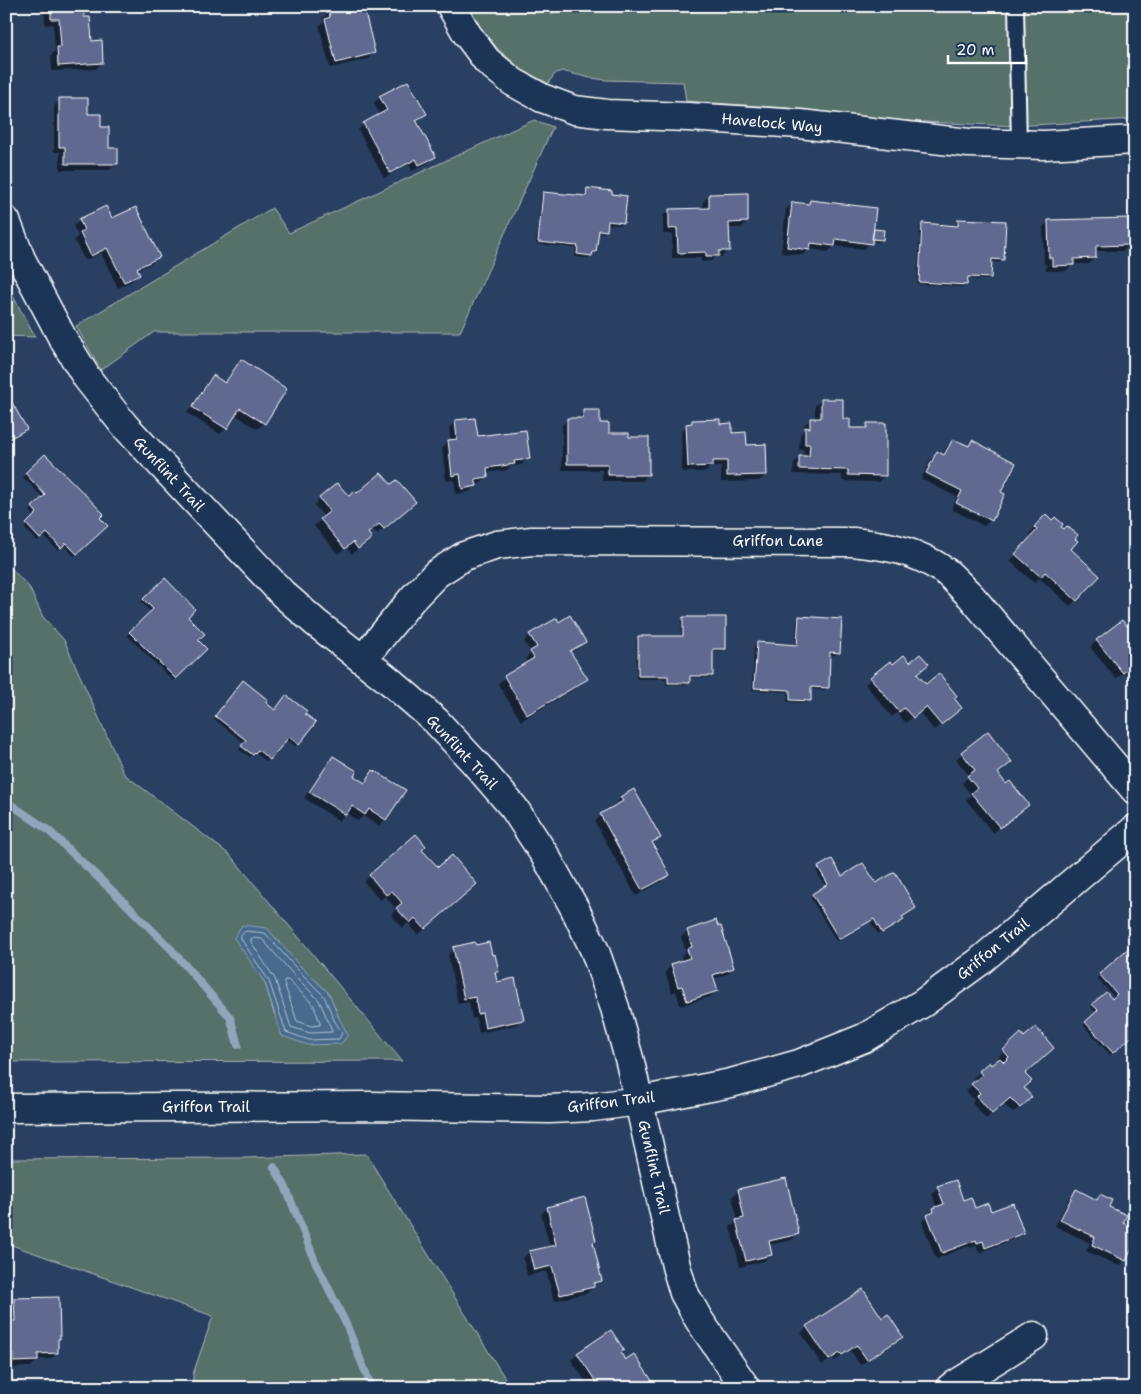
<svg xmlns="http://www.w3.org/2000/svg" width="1141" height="1394" font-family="'Shantell Sans',sans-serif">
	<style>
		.green { fill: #576f6b; stroke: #abb7b5; fill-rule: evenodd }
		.water { fill: #466a8d; stroke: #90a6bb }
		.shadow { fill: #0007 }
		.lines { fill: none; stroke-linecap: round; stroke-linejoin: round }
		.shore { stroke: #b5c3d1; stroke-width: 1 }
		.stream { stroke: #90a6bb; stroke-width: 8 }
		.building { fill: #606a91; stroke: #fff }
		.lane-casing { stroke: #fff; stroke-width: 18 }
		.street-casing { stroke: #fff; stroke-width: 31 }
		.secondary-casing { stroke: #fff; stroke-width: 31 }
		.lane { stroke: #1d3557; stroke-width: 14 }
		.street { stroke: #1d3557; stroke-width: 28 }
		.secondary { stroke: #1d3557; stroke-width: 28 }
		.labels { text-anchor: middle; stroke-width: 5; stroke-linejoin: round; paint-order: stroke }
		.street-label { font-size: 15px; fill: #fff; stroke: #1d3557 }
	</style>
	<rect width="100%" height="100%" fill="#2a4063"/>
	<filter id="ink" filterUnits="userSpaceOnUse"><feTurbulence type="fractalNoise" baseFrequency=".02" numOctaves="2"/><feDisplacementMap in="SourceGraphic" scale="10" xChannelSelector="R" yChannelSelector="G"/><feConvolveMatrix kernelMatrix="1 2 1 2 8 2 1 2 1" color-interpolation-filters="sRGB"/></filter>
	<g filter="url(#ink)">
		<path class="green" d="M469 6H540L551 14 568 6H1135V119L1014 126 906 121 789 108 686 101 683 82 607 80 590 78 562 71 556 73 548 83 522 70 499 50 479 26Z
			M534 120 553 127 460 332H154L101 370 76 326 272 208 289 233Z
			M6 283 35 337 6 336Z
			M6 563 29 587 43 617 64 640 124 774 230 855 402 1061 6 1062ZM252 963 300 966 329 993 339 1018 274 1014 265 983Z
			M366 1154 511 1388H193V1374L213 1316 6 1243V1159L245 1158Z"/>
		<path class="water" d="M242 925 267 928 300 966 329 993 339 1018 348 1035 341 1044 308 1045 282 1036 265 983 234 938Z"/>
		<path class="shadow" d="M44 6H83V19L91 42 102 63 96 69 52 71 51 55 55 51 53 24 45 25Z
			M332 6H371L372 9 365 15 374 52 368 59 330 68 319 26 324 22 323 18 329 12 333 11Z
			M380 97 425 114 415 122 434 156 428 163 412 171 409 164 384 178 358 130 364 124 380 115 374 103Z
			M60 100 87 115 100 128 108 149 116 164 110 170H60V152H54V106Z
			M588 189 623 222 620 225 606 224V231L603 233H597L595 252 588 258 575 257 576 248 536 244 541 196 544 193 584 197 585 192Z
			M709 195 747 222 741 228H728V250L722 257H716L711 261 701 262V258H672V234H663V216L669 210 703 209V202Z
			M810 201 872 233 874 230 882 240 879 242 871 241 864 249 834 246 828 252 809 249 803 255 781 253 786 209 793 203 807 205Z
			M79 220H111L158 257 152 263 136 271 139 275 132 281 118 288 101 253 85 261 74 240 78 236 73 226Z
			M959 220 1003 260 1000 262H991L990 278 987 280 966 279V285L963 287 917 284 920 227 923 225 956 227V223Z
			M1049 221 1129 245 1123 251H1095V258L1089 264H1073L1066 271H1046V264H1044L1043 227Z
			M241 360 264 423 257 429 235 414 226 428 220 434 187 413 207 382 213 376 224 384 235 367Z
			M6 394 25 429 19 435 6 443Z
			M821 400 842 420 848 429H863L867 425 885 476 878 482 842 481V475L793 474 794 463 800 457H804V450H799L800 435 804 430V425L811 419H815V406Z
			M584 411 608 434 628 438 648 475 642 481H602V470H562V425L568 419H578Z
			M692 421 719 425 745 446 766 475 759 481 721 482V467H710L706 472H682L681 431Z
			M455 422 477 438 528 458 522 465 511 466 507 470 487 473V477L481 483 475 484V486L469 492 456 494 454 480 446 481 442 448 448 441H451L449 428Z
			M953 440 967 447 972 442 999 492 991 520 984 526 951 509 957 497 921 479 931 459 937 453 942 456 947 446Z
			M45 455 98 518 106 526 74 556 63 545 57 550 43 535 37 541 24 528 35 517 30 511 43 498 23 477Z
			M348 498 408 508 377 534 372 529 367 534 364 544 352 554 346 548 338 554 314 526 324 517 314 505 320 499Z
			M1046 516 1064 531 1069 549 1076 600 1070 606 1039 578 1034 583 1010 561 1032 537 1029 534Z
			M165 580 186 617 196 640 205 649 173 681 127 635 151 612 141 602Z
			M799 617 839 652 836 655H829L827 687 825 690 810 689 809 700 807 703 787 702 788 692 752 690 754 646 757 643 795 646 797 620Z
			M683 618 725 648 722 651H712V676L709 678H689V682L686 685H666V679H636V640L639 638H681V621Z
			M1122 621 1127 628 1135 621V686L1124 672 1116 679 1090 647Z
			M558 623 584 642 578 648 570 653 586 679 580 685 521 721 498 684 505 677 528 664 525 659 531 653 524 641 530 635Z
			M890 662 893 665 910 664 916 674 926 686 953 698 954 714 934 730 919 712 906 723 897 713 892 717 865 684Z
			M241 685 264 703 298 744 295 746 285 739 267 762 254 752 250 757 239 750 244 743 214 719Z
			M987 733 997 774 1021 811 993 833 966 800 971 795 962 783 969 776 956 759Z
			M333 757 353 776 364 783 374 771 404 791 385 820 379 826 363 816 358 821 346 813 339 821 304 798 327 764Z
			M621 798 659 837 652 844 668 875 662 881 636 896 595 822 601 815 616 807 615 804Z
			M421 850 438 869 470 890 418 935 408 923 403 928 391 915 396 909 385 896 380 900 364 882 370 876Z
			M819 868 842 877 875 885 915 908 901 917 900 922 878 934 870 921 836 941 810 897 826 887 816 871Z
			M688 931 733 968 727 974 713 979 717 990 710 997 680 1006 676 991 672 993 665 972 671 966 683 962 681 956 686 952 681 937Z
			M1132 947 1135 1033 1110 1055 1083 1025 1096 1014 1091 1007 1106 994 1112 1001 1115 998 1097 978Z
			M454 948 497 971 495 974 496 984 523 1019 516 1025 479 1033 476 1018 472 1019 469 1002 458 1004 448 955Z
			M1004 1051 1023 1074 1022 1088 1024 1103 1013 1113 1003 1103 986 1119 972 1103 974 1100 966 1091 976 1081 973 1078 989 1064 991 1067 1000 1059 998 1057Z
			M785 1179 798 1233 792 1240 768 1245 771 1255 764 1261 740 1267 730 1227 738 1221 732 1197 738 1191Z
			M938 1187 963 1201 974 1210 991 1213 1023 1232 1016 1238 979 1253 976 1246 970 1248 969 1246 936 1259 922 1222 934 1209 937 1208 932 1194Z
			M1076 1191 1095 1200 1100 1196 1121 1224 1125 1260 1119 1266 1086 1251 1090 1243 1055 1226 1070 1197Z
			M548 1208 594 1241 592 1243 601 1280 587 1293 554 1301 546 1271 527 1276 523 1258 529 1252 550 1247 541 1214Z
			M14 1299 59 1339 57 1341V1352L51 1359H37V1361L31 1367 7 1368 6 1325 9 1322 8 1306Z
			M882 1320 901 1337 895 1343 860 1365 850 1350 835 1361 833 1358 822 1365 801 1333 807 1327Z
			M611 1332 619 1353 625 1361 655 1388H590L571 1360 577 1354Z"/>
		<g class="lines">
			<path class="shore" d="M246 931 265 933 297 969 324 996 334 1020 342 1033 339 1039 309 1040 286 1032 269 981 241 939V936Z
				M253 938 262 939 292 973 319 1000 332 1030V1032L310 1033 291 1027 275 979 251 942V939Z
				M285 980H288L313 1004 320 1022V1025L311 1026 297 1021 284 983Z"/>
			<path class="stream" d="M6 801 48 830 123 901 171 949 230 1017 238 1045
				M274 1167 285 1186 315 1261 346 1324 372 1388"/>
		</g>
		<path class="building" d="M51 6H84V17H90L92 41 102 40 103 63 58 66 57 47H61L59 19H51Z
			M340 6H372L373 9 365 12 375 53 336 63 325 19 330 17 329 11 340 8Z
			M408 81 427 114 416 120 436 157 419 165 416 159 390 173 363 123 387 110 379 96Z
			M59 98H88V114H101V127H109V148H118V164H65V147H59Z
			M587 188 612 191V194L627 196 624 223 608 221 607 231 599 230 596 252H593L592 256 577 254 578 246 538 242 543 192 586 196Z
			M748 193V222L729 223 730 251H719V256H706V252L678 253 677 228 669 229V209L709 208V194Z
			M810 200 876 208 872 244 836 239 835 246 811 243 810 250 787 247 792 202 809 204Z
			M106 206 112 218 136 207 160 257 137 268 140 275 124 282 107 248 91 256 80 233 84 230 79 219Z
			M1130 218V245L1096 246V258L1074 259V265L1052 266V258H1049L1048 220Z
			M958 219 1006 221 1004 260 992 259 991 278 968 277 967 285 919 282 922 223 958 226Z
			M874 229 884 230 883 240 872 239Z
			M241 359 287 389 265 424 240 408 227 429 192 407 213 375 225 383Z
			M6 392 27 429 6 441Z
			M821 399H843V419H850V428H867V423H886V476L848 475V470L799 469V456H809L810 444H805V427L810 428V418H821Z
			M583 410H600V423H609V433H629V437H649V475H608V464H567V418H583Z
			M475 418 478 436 526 430 530 459 514 461 515 464 487 468 488 477 475 479 477 486 462 489 460 474 452 476 448 440 457 439 455 420Z
			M720 419V424L732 423V433L746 432 747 445 766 444 767 475 727 476V461H713V466L688 467 686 424 692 423V420Z
			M953 439 969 446 972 440 1016 463 1001 492 1005 494 992 521 956 503 962 491 926 473 937 451 944 455Z
			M45 454 104 514 100 518 108 526 77 554 66 543 61 548 47 533 40 539 26 524 37 513 32 507 45 495 25 473Z
			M381 473 391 484 397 480 416 502 384 529 379 524 368 533 372 538 358 549 353 542 345 549 320 519 330 511 319 498 337 483 349 496 355 491 357 493Z
			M1046 514 1052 520 1055 517 1063 524 1061 527 1064 529 1067 526 1078 535 1075 539 1078 541 1071 549 1100 576 1077 601 1045 572 1041 577 1015 554 1037 530 1034 527Z
			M165 578 195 609 188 617 205 634 198 640 207 649 176 679 129 632 153 609 143 599Z
			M570 615 586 642 570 651 588 679 527 715 504 676 534 658 530 651 537 647 529 634 557 618 559 622Z
			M799 616 842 619 840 653 830 652 829 688 811 687V701L790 700V690L754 688 757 642 797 645Z
			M683 617H726V649H713V676H690V683H668V676H638V636H683Z
			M1122 620 1127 626 1135 620V672L1130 667 1123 673 1096 640Z
			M920 654 929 664 917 674 926 684 939 673 957 696 954 698 962 708 941 725 926 707 913 718 904 708 899 712 870 677 890 661 893 664 904 655 910 662Z
			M243 680 268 700 266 703 275 710 286 695 307 711 305 714 316 722 299 745 289 737 270 760 258 750 253 755 241 746 246 740 215 716Z
			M988 731 1012 762 998 773 1006 784 1010 781 1029 805 1000 828 971 793 977 788 967 776 975 770 961 752Z
			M333 756 357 771 354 776 365 783 373 770 406 790 386 820 369 809 365 815 352 806 346 815 309 792Z
			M634 789 661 838 652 842 670 875 642 890 600 814 623 801 620 797Z
			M416 834 426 846 422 850 438 867 452 855 477 884 425 929 415 918 410 923 396 908 402 903 392 891 386 895 369 875Z
			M832 859 842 876 863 863 876 883 895 872 916 908 902 917 904 920 882 933 874 919 839 939 812 894 828 884 818 867Z
			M716 920 718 926H721L734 968 713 975 718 991 687 1001 682 986 678 987 671 964 690 958 687 949 692 947 687 930Z
			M475 942 476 945 489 942 492 955 495 954 499 972H495L497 982 515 978 524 1020 485 1028 482 1013 478 1014 475 997 464 999 453 947Z
			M1132 945 1135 948V1034L1113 1053 1085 1022 1098 1010 1092 1004 1106 992 1112 999 1117 994 1099 974Z
			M1036 1027 1054 1048 1025 1074 1032 1081 1024 1088 1032 1097 1020 1108 1010 1098 992 1114 977 1096 980 1093 971 1084 982 1075 979 1071 989 1062 991 1065 1000 1058 1004 1062 1009 1057 1003 1050 1021 1033 1024 1037Z
			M786 1178 799 1234 769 1241 772 1255 746 1261 736 1220 744 1218 738 1189Z
			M956 1180 963 1200 971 1197 975 1208 988 1203 991 1211 1013 1203 1024 1233 985 1248 983 1241 977 1243 976 1240 942 1253 927 1215 934 1212 933 1208 944 1204 937 1186Z
			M1076 1189 1097 1200 1100 1194 1112 1200 1109 1207 1127 1215 1123 1223 1135 1229V1243L1126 1261 1092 1245 1095 1237 1060 1220Z
			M585 1197 596 1241 593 1242 602 1281 594 1283V1287L560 1295 552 1266 534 1270 529 1251 556 1245 547 1207Z
			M863 1289 882 1318 888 1314 903 1337 867 1360 857 1345 842 1355 840 1353 829 1360 806 1326Z
			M59 1297 60 1339H58V1353L38 1354V1361L13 1362V1354H9L8 1321H15L14 1298Z
			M611 1330 624 1350 621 1353 625 1360 634 1354 657 1388H600L577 1353Z"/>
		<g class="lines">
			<defs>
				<path id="lane" d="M1016 6 1019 145"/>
				<path id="street" d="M451 6 467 34 487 61 513 82 542 98 574 110 607 114 688 117 800 124 969 143 1044 145 1135 140
					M6 221 21 259 62 337 87 378 124 425 283 594 316 623 391 682 436 721 476 764 514 808 546 857 575 909 595 951 615 1008 630 1062 676 1266 684 1293 699 1320 746 1388
					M363 659 412 599 436 574 464 556 497 545 532 541 853 542C889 546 914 550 945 571 954 578 962 588 970 595L1135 790
					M950 1388 1034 1336"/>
				<path id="secondary" d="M6 1108 370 1106 549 1109 593 1107 639 1101 731 1083 799 1064 864 1038 923 1003 979 962 1135 829"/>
			</defs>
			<use href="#lane" class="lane-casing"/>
			<use href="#street" class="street-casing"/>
			<use href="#secondary" class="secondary-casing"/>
			<use href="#lane" class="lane"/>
			<use href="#street" class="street"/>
			<use href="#secondary" class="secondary"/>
		</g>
	</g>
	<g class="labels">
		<g class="street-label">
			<text transform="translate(772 123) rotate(5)" y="5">Havelock Way</text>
			<text transform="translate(169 474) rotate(47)" y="5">Gunflint Trail</text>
			<text x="778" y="546">Griffon Lane</text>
			<text transform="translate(462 752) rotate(47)" y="5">Gunflint Trail</text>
			<text transform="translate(993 949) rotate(-39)" y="5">Griffon Trail</text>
			<text transform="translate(611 1102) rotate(-7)" y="5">Griffon Trail</text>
			<text x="206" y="1112">Griffon Trail</text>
			<text transform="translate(654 1167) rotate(77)" y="5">Gunflint Trail</text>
		</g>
	</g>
	<rect width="1141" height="1394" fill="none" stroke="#1d3557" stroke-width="25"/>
	<rect x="12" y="12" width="1116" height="1369" fill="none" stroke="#fff" stroke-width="2" filter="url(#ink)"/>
	<path d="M948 55v8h78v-8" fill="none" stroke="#ffffff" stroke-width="2.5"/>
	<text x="956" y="55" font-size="15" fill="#ffffff" stroke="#1d3557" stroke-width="4" paint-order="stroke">20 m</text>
</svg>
